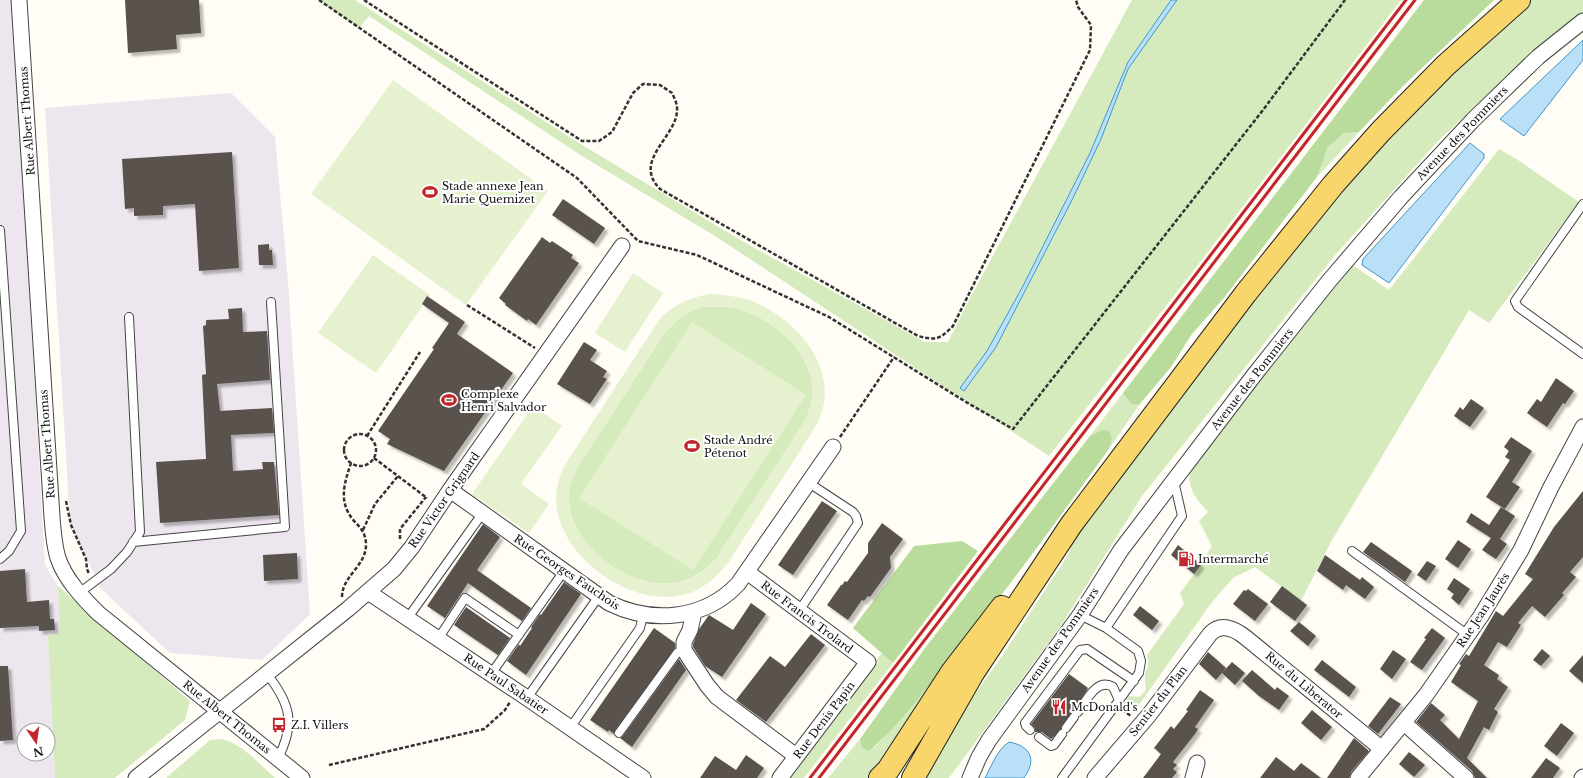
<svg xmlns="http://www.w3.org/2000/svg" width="1583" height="778" font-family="'Libre Baskerville',serif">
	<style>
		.industrial { fill: #eee6ef; fill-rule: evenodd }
		.green { fill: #d5ebbd }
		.forest { fill: #b9dc9c }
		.pitch { fill: #e6f2cf; fill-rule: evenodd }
		.water { fill: #b9e0f7; stroke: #3f96cf }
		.building { fill: #5a524d; filter: url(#shadow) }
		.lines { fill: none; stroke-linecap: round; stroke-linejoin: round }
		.lane-casing { stroke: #444; stroke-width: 10 }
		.street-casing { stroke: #444; stroke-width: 17 }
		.primary-casing { stroke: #222; stroke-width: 24 }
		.path { stroke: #333; stroke-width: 2.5; stroke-dasharray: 4 2; stroke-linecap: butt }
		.lane { stroke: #fff; stroke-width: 8 }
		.street { stroke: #fff; stroke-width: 15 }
		.primary { stroke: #f9d66b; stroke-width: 22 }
		.rail { stroke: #c4262e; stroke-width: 3 }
		.labels { text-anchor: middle; stroke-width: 4; stroke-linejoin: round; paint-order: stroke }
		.street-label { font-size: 11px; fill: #111; stroke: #fff }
		.poi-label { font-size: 11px; fill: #111; stroke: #fff; text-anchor: start }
	</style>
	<defs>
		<filter id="shadow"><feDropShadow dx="3.5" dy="3.5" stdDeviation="1" flood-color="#0004"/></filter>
	</defs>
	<rect width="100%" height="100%" fill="#fffdf5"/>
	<path class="industrial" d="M0 0H13L45 565 58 586 60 634 48 636 55 778H0ZM24 730H48V754H24Z
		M231 93 275 137 288 281 310 614 262 660 170 653 101 589 70 522 45 108Z"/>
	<path class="green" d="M319 0H355L574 140 742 241 925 342H948L969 300 1132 0H1401L1204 257 1049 456 715 236 582 156 369 16 359 28Z
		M1531 0H1583V14L1556 33 1439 140 1336 254 1142 496 1062 624 949 778H920L940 743 1002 656 1068 555 1073 540 1311 222 1399 122 1506 20Z
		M1359 132 1317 177 1328 147 1344 133Z
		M1499 149 1518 160 1579 202 1489 323 1469 310 1331 542 1301 601 1255 567 1233 578 1212 602 1133 713 1128 710 1131 704 1126 700 1129 696 1139 697C1150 688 1144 688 1145 677 1145 667 1151 669 1147 655L1184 604 1180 593 1201 565 1200 564 1212 546 1199 521 1208 512C1196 499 1187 489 1190 470L1351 264 1389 290Z
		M703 307C717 306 732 306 745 311 780 323 817 359 812 398 811 408 807 416 803 424L716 559C706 569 695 578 680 582 633 593 568 547 569 497 569 486 573 477 577 468L664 334C675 320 686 312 703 307Z
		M1123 393 1131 404 1139 405 1109 449 1112 439 1102 430 1090 436Z
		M58 586 190 701 185 720 115 778H55L48 636 60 633Z
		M882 653 893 663 804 778H787Z
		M925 690 912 719 874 778H828L860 739 862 748 869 751 877 745Z
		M219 739C239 740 260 765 275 778H166L210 740Z"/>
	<path class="forest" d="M1424 0H1494L1404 85 1359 132 1344 133 1328 147 1317 177 1223 299 1192 334 1171 367 1139 405 1131 404 1123 393Z
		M1102 430 1109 431 1112 439 1109 449C1055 523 1001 599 942 669 920 697 896 728 869 751L862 748 860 739 925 648 1090 436Z
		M962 541 978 551 893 663 853 628 914 546Z"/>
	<path class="pitch" d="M393 80 548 191 466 305 311 194Z
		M373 255 430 295 376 373 318 333Z
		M633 273 663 293 625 352 595 333Z
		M711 294C724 295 737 296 750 300 799 319 847 375 814 429L728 563C718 575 709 584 695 591 646 613 578 571 561 524 552 502 556 479 568 460L661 317C676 304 690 297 711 294ZM703 307C717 306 732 306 745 311 780 323 817 359 812 398 811 408 807 416 803 424L716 559C706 569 695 579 680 582 636 592 579 553 570 509 567 494 571 481 577 468L664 334C675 320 686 312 703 307Z
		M692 322 806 395 693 570 579 498Z
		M533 406 562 426 521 484 549 504 529 533 472 494Z"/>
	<path class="water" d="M1171 0H1177L1128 69 1101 139 1073 198 996 347 964 391 960 388 987 351 1023 286 1090 153 1128 62Z
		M1583 40V60L1524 136 1500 119Z
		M1470 143 1484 154V158L1389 283 1362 265 1363 259Z
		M1009 742C1031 746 1037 760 1024 778H985C992 765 997 750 1009 742Z"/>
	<path class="building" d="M125 0H199L201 33 176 35 177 49 128 53Z
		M232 152 239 268 199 271 195 204 163 206V215L134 216V208L125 209 122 159Z
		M563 199 605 228 594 244 552 215Z
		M542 237 550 243 552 241 573 255 571 258 579 263 536 325 528 319 527 321 505 305 506 304 499 298Z
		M269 244V250H272L273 265H259L258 245Z
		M427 296 465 322 457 334 513 373 444 471 387 444 390 439 378 431 434 349 432 348 449 323 422 304Z
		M242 308 243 332 267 331 270 380 217 384 220 411 272 408 274 433 231 435 233 471 263 469 262 462H274L279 515 160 523 156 462 206 459 202 375 206 374 203 326 206 325V320L229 319 228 309Z
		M584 342 597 350 590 360 607 371 603 377 607 379 590 404 557 384Z
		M1556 378 1574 391 1565 404 1563 403 1547 427 1527 413 1537 399 1541 402Z
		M1471 399 1484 408 1470 427 1454 416 1460 407 1463 410Z
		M1511 437 1532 451 1512 482 1520 487 1505 509 1486 497 1510 460 1505 457 1509 451 1504 447Z
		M1583 491V557L1570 572 1576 577 1562 593 1564 595 1545 617 1532 606 1518 623 1521 625 1507 647 1498 642 1484 665 1499 675 1497 679 1508 687 1494 709 1498 712 1489 730 1484 727 1467 758 1487 778H1475L1472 771 1416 722 1431 703 1445 715 1440 720 1459 739 1478 701 1451 682 1461 665 1459 664 1466 654 1469 656 1496 611 1503 616 1533 579 1525 574 1554 527Z
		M822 501 837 511 793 575 778 565Z
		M1501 507 1515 516 1500 539 1507 544 1496 559 1482 550 1491 538 1466 522 1471 513 1489 525Z
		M882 523 903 539 890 557 891 568 870 597 868 596 864 601 862 600 848 620 827 605 841 585H842L845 581 847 582 868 553V543Z
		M483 524 500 537 477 570 531 608 522 621 468 583 445 618 427 606Z
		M1458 540 1471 549 1458 568 1445 559Z
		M1371 542 1412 571 1405 582 1363 552Z
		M1178 545 1201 565 1194 574 1171 555Z
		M297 553 298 579 264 581 263 555Z
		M1325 555 1360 580 1362 577 1374 587 1365 599 1346 585 1343 590 1317 571Z
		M1427 561 1436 566 1426 581 1417 575Z
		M25 569 27 602 49 600 50 619H54L55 630 39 631V626L0 628V571Z
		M1454 578 1470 589 1459 605 1451 598 1454 594 1447 589Z
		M564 582 581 594 526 675 507 661 519 644 520 646 532 628 531 627 540 614 541 615Z
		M1282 586 1307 605 1295 621 1270 602Z
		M1248 589 1268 604 1255 621 1233 604 1244 590 1246 591Z
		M751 603 766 614 722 677 705 666 693 647V644L699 629 709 615 733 630Z
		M1140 606 1159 621 1152 630 1133 615Z
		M466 607 510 638 498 655 454 625Z
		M1299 622 1316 636 1308 646 1290 631Z
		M654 628 675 643V648L615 730 614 734 609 730 608 732 590 720Z
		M1432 628 1445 638 1422 670 1410 662 1426 639 1424 638Z
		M811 634 825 645 766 722 736 700 770 656 785 667Z
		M1542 649 1550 656 1541 666 1533 660Z
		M1393 650 1406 659 1392 679 1380 669Z
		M1208 652 1226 668 1216 680 1199 664Z
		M1583 655V683L1569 671Z
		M679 659 686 670 632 747 620 738 623 736Z
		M1322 660 1356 687 1349 697 1314 670Z
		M1232 662 1245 673 1235 685 1222 673Z
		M0 666H8L13 740 0 741Z
		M1252 670 1275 690 1277 687 1289 696 1279 710 1259 696 1242 681Z
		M1069 674 1088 688 1073 712 1062 725 1061 729 1051 739 1042 732H1035V728L1031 724Z
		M1200 690 1214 700 1195 727 1198 729 1195 734 1173 762 1177 765 1173 769 1177 772 1172 778H1143L1161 754 1154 748 1171 726 1174 729 1188 711 1186 710Z
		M1390 697 1401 704 1378 734 1368 726Z
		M1312 710 1332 727 1321 740 1301 723Z
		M1561 723 1574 733 1557 756 1544 746Z
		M1354 738 1369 751 1351 772 1349 778H1327Z
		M1409 752 1425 765 1414 777 1399 764Z
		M746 755 764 768 757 778H700L715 756 736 770Z
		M1276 757 1294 771 1301 763 1321 778H1260Z
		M1546 758 1560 768 1553 778H1531Z"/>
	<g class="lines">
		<defs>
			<path id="lane" d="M1583 204 1515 301 1518 307 1583 354
				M0 230 21 531 9 551 0 559
				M133 542 285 527 271 302
				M1352 551 1468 635
				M79 593 111 569 127 552 140 532 129 317
				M799 611 858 523 856 516 853 512 809 483
				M1080 615 1106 628
				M407 619 482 514
				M438 639 465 598 519 635
				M267 674C290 703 296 724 278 758
				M491 674 564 571
				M527 698 599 596
				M1078 712C1086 701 1097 677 1113 687L1119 700
				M570 728 640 628 643 615
				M1066 728 1074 717
				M1030 730 1026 726 1025 723 1080 650 1087 649 1134 681
				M619 733 677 653 684 650
				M1039 737 1051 746 1054 745 1062 734
				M1062 778 1139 673 1141 661 1138 651 1106 628 1182 516 1174 481"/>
			<path id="street" d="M19 0 52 517C53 531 54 545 58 558 65 579 82 597 98 613L302 778
				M450 490 609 603C652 624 704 620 738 584L833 447
				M747 572 868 662 780 778
				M368 592 527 698 643 778
				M694 612 690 630 684 642V650L707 685 717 697 796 756
				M1404 723 1466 778
				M136 778 348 609 394 569 412 547 450 490 622 246
				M970 778 979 757 989 740 1080 615 1121 550 1255 374 1329 281 1401 197 1473 120 1538 57 1583 21
				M1095 778 1149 715 1210 634C1221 622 1235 629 1245 637L1382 749
				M1193 778 1197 763
				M1358 778 1426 695 1481 616 1521 550 1551 487 1583 427
				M1582 778 1583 777"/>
			<path id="primary" d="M880 778 888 770 952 672 1002 607
				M913 778 973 673 1071 525 1246 293 1333 185 1381 131 1446 65 1519 0"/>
		</defs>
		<use href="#lane" class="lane-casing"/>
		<use href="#street" class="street-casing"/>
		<use href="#primary" class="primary-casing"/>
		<path class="path" d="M319 0 577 178 638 241 697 255 829 317 966 402 1013 429 1263 110 1345 0
			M364 0 582 141H599L612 132 633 93 643 84 660 85 672 93C674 97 677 103 677 108 679 136 631 160 660 189L918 336C936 341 940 339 953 326L1090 50 1091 25 1078 7 1076 0
			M467 305 535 348
			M344 450a16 16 0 1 1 32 0a16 16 0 1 1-32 0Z
			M367 436 420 352
			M840 437 894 357
			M374 458 427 498
			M66 501 71 525 86 559 87 569 89 574
			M363 530 375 504 398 476
			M400 539V529L426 497
			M342 597C342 576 366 566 366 545 366 534 361 528 354 521 338 502 344 484 351 463
			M1122 710 1131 716
			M329 765 484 729 505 710 510 702"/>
		<use href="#lane" class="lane"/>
		<use href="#street" class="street"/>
		<use href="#primary" class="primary"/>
		<path class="rail" d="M810 778 1406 0
			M819 778 1415 0"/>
	</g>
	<defs>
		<symbol id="stadium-bare" viewBox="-9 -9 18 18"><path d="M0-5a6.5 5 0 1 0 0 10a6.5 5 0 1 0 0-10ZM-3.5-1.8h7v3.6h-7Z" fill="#c4262e" stroke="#fff" stroke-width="2.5" paint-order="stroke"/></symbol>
		<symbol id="fuel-bare" viewBox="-9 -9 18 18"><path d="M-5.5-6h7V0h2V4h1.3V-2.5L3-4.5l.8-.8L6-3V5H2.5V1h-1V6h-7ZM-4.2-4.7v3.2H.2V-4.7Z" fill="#c4262e" stroke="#fff" stroke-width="2.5" paint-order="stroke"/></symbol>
		<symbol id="restaurant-bare" viewBox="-9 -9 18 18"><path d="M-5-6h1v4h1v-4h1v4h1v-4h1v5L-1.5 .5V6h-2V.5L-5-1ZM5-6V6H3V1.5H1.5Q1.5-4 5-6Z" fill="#c4262e" stroke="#fff" stroke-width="2.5" paint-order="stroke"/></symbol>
		<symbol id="bus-bare" viewBox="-9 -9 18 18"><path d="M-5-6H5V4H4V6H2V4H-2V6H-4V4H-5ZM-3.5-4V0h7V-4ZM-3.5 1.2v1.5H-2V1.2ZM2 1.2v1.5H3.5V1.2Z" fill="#c4262e" stroke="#fff" stroke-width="2.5" paint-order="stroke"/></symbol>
	</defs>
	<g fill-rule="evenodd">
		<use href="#stadium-bare" x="419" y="181" width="22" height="22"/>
		<use href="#stadium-bare" x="438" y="389" width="22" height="22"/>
		<use href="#stadium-bare" x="681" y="435" width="22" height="22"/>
		<use href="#fuel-bare" x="1175" y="548" width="22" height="22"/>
		<use href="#restaurant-bare" x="1048" y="696" width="22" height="22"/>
		<use href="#bus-bare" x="268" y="714" width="22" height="22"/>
	</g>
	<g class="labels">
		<g class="street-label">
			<text transform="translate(27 121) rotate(-94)" y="4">Rue Albert Thomas</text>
			<text transform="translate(1462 133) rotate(-46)" y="4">Avenue des Pommiers</text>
			<text transform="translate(1252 379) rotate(-52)" y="4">Avenue des Pommiers</text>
			<text transform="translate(47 444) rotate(-94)" y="4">Rue Albert Thomas</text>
			<text transform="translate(444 500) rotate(-55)" y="4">Rue Victor Grignard</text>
			<text transform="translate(567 572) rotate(34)" y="4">Rue Georges Fauchois</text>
			<text transform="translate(1483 610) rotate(-57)" y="4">Rue Jean Jaurès</text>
			<text transform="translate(807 617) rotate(37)" y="4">Rue Francis Trolard</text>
			<text transform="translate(1060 640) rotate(-55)" y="4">Avenue des Pommiers</text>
			<text transform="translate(506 684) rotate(34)" y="4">Rue Paul Sabatier</text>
			<text transform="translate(1304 685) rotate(40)" y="4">Rue du Liberator</text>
			<text transform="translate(1158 701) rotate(-52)" y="4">Sentier du Plan</text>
			<text transform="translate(227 717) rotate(39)" y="4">Rue Albert Thomas</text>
			<text transform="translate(824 720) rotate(-53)" y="4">Rue Denis Papin</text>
		</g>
		<g class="poi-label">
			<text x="442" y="190">Stade annexe Jean<tspan x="442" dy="13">Marie Quemizet</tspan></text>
			<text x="461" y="398">Complexe<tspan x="461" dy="13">Henri Salvador</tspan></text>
			<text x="704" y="444">Stade André<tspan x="704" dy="13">Pétenot</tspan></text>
			<text x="1198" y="563">Intermarché</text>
			<text x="1071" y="711">McDonald's</text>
			<text x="291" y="729">Z.I. Villers</text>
		</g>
	</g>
	<g transform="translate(36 742) rotate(167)"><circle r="19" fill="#ffffff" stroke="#a0a0a0"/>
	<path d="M0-3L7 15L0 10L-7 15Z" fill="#c4262e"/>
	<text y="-6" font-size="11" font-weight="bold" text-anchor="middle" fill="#111111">N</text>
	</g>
</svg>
